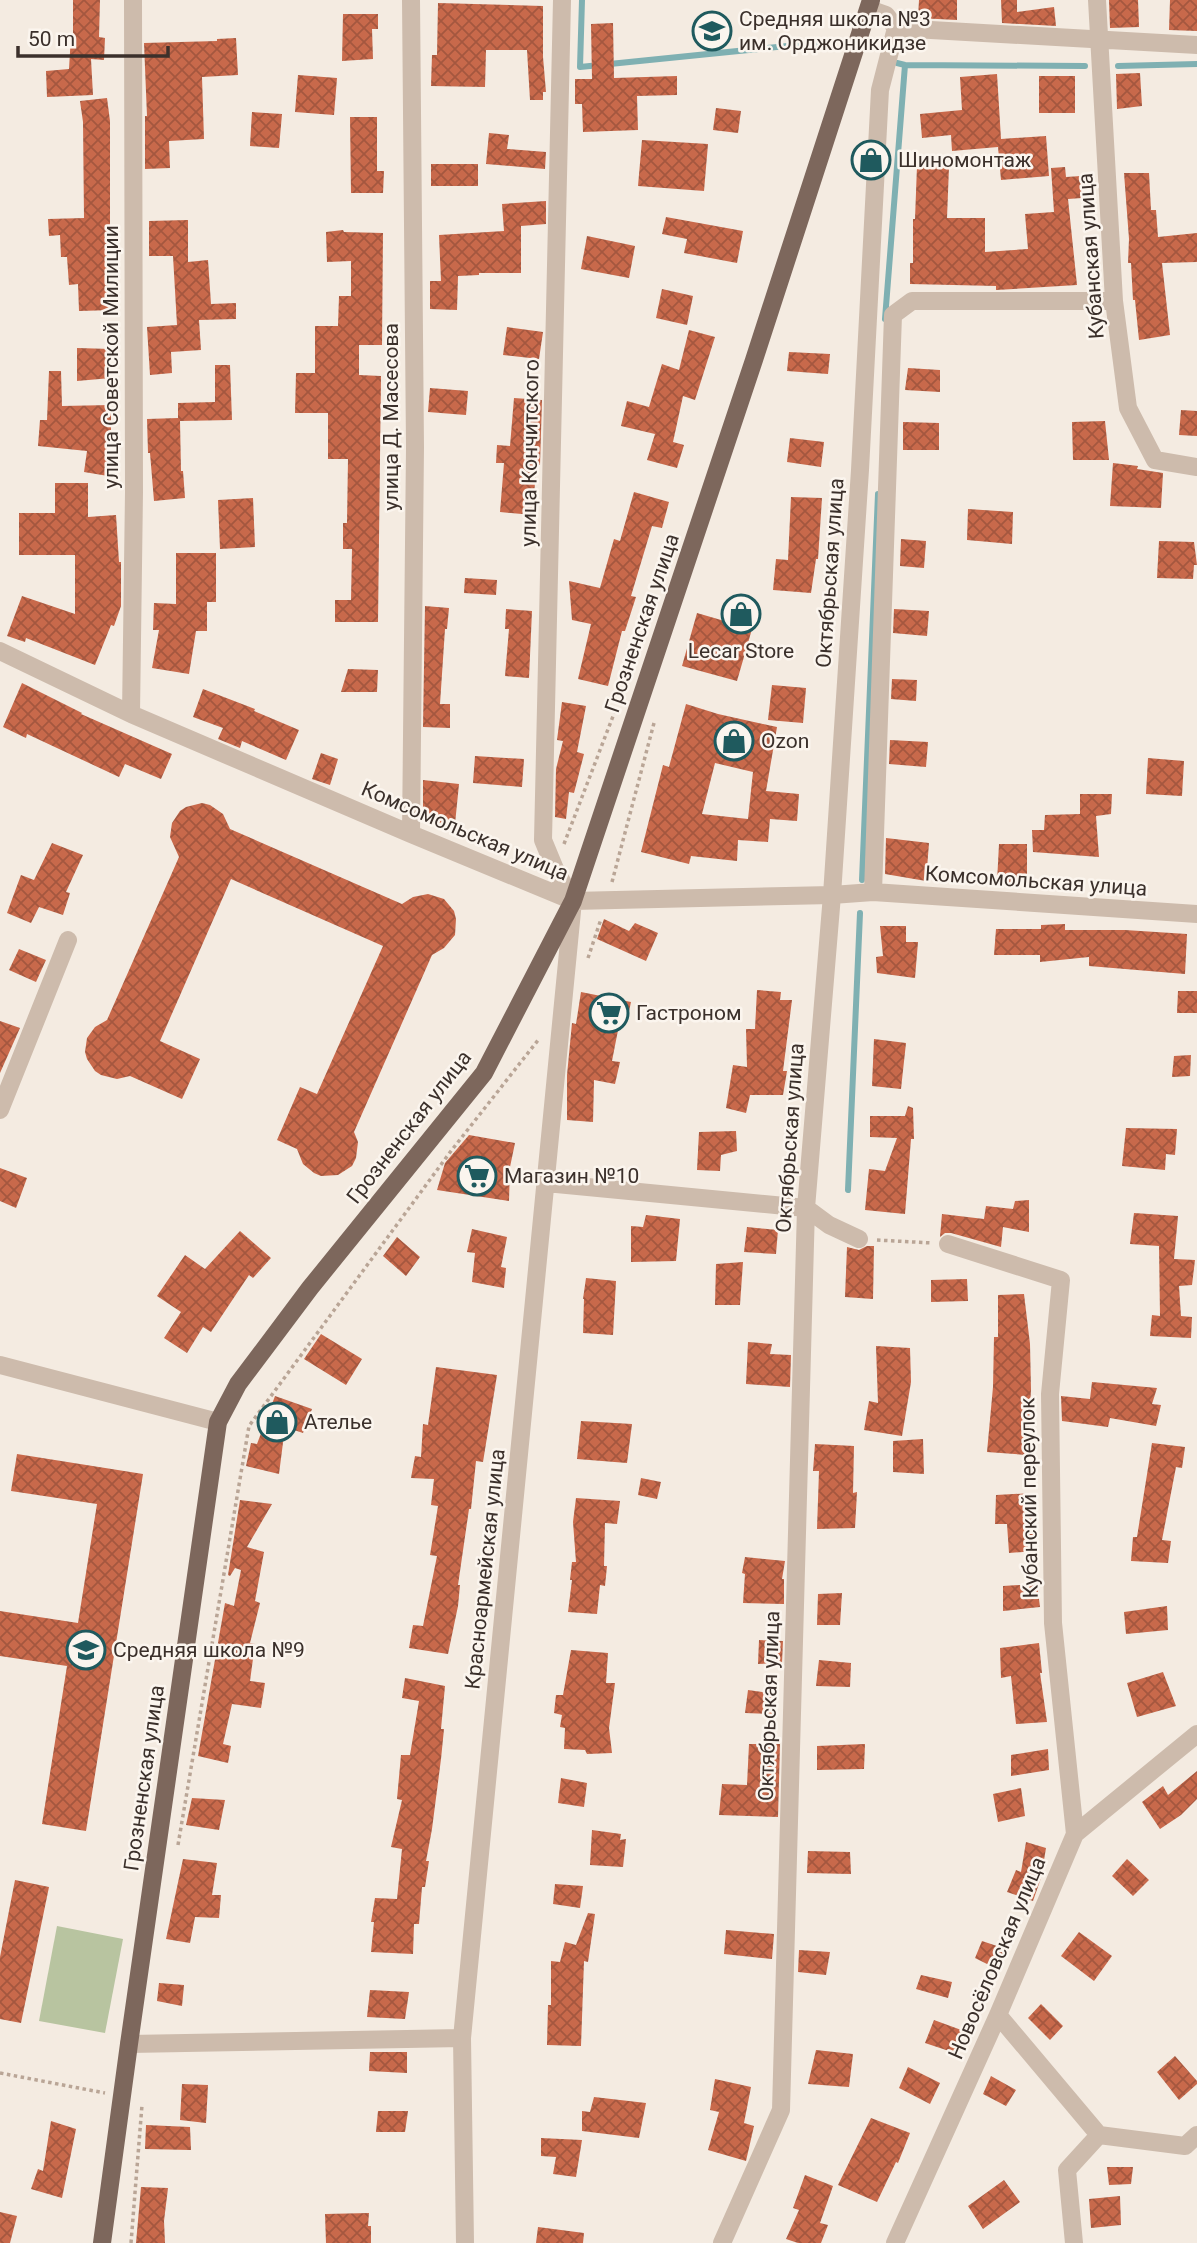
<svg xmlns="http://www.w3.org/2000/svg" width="1197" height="2243" font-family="Roboto,sans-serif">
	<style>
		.green { fill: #b8c4a0 }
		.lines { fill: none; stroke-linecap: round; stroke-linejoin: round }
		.stream { stroke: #7fb0b2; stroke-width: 6 }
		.building { fill: url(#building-cross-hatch); fill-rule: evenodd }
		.path { stroke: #b9a596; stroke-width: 3.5; stroke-dasharray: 3.5 3.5; stroke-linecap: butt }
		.minor { stroke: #cdbbac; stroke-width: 18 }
		.major { stroke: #7d675c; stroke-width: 18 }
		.labels { text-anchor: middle; stroke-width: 5; stroke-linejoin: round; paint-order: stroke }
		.poi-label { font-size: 21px; fill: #3b302b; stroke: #fbf5ee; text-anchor: start }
		.street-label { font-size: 21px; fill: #3b302b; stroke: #fbf5ee }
	</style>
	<defs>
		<pattern id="building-cross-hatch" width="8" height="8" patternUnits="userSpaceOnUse" patternTransform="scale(1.75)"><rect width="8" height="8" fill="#c8694b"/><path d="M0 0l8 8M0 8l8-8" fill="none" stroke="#a4573f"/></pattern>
	</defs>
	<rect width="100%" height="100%" fill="#f4ebe1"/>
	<path class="green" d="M57 1926 123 1939 105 2033 39 2021Z"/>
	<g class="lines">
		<path class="stream" d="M582 0 580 67 817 43
			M897 63 905 65 1085 66
			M1118 66 1197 64
			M885 319 905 65
			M862 880 878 494
			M848 1190 860 913"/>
	</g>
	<path class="building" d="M73 0H100L99 37 105 38 104 60 91 59 93 95 47 97 46 71 69 69 71 35 73 36Z
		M919 0H957V20L918 18Z
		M1001 0H1017V12L1054 7 1056 26 1002 23Z
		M1109 0H1138L1139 27 1110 28Z
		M1170 0H1197V31L1169 30Z
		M438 3 543 6V57L546 92H543V100H530L527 50H486L485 87 431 86 432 55H437Z
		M343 14H378V29H372L373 59 342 61Z
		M613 23 614 78 677 76V95L637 96 638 130 583 132 582 104H575V79H592L591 24Z
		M236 38 238 75 202 77 204 139 169 141 170 168 145 169V116H147L144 43 217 41V39Z
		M1140 73 1142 106 1117 109 1116 74Z
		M997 74 1001 139 1046 136 1049 176 1001 180 998 147 952 151 951 135 922 138 920 114 962 110 960 77Z
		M298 75 337 78 334 115 295 112Z
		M1039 76H1075V113H1039Z
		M107 98 110 121V244L114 310 79 311 78 284 69 285 67 257H61L60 235 49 236 48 219 84 218 83 122 80 101Z
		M716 108 741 111 738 133 713 130Z
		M252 112 282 114 279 148 250 146Z
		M350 117H377V171H384L383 193H351Z
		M489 133 509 135 507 149 546 152 545 169 486 164Z
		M642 140 708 144 704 191 638 186Z
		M431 164H478V186H431Z
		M917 166 949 167 947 218H985V252L1028 249 1025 214 1054 212 1051 168 1065 167 1066 177 1081 176 1082 198 1068 199 1077 285 996 290V286L910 284V263H913V219H915Z
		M1124 173H1149L1151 210H1156L1158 237 1197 233V262L1162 263 1170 335 1139 340 1135 300H1133L1131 263H1128L1129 239Z
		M546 201V224L521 226V273H479V275L458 276 457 310 430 309V281H441L439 235 504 231 502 204Z
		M666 217 743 231 737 263 684 253 687 239 662 234Z
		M188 220V262L208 260 211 304 236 303V319L199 320 201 350 171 352 172 373 150 375 147 327 177 325 173 256H149V221Z
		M343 230 344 232 383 233 382 345H359V375L381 376 378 622H335V600H351L352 549H343V523H347L348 459H328V413H295L296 373H315V326H338L339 296H351V261L327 262 326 232Z
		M587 236 635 246 629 278 581 269Z
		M662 289 693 296 687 325 656 318Z
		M507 327 543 332 539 359 503 355Z
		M689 330 715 337 695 400 683 396 673 442 684 445 677 468 647 460 655 434 621 426 627 401 649 407 662 364 679 370Z
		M77 348 111 349V378L77 381Z
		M789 352 830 354 828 374 787 371Z
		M215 365H230L232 420 180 421 181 471H183L185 498 154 501 150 453H148L147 419 178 418V403L215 402Z
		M908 368 940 370V392L905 390Z
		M49 371H61L62 406 111 405V459L117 460 114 477 84 472 87 451 38 446 40 420H47Z
		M430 388 468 391 466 415 428 412Z
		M514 398 542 400 540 465H536L533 515 500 512 504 463H496L497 445 510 446Z
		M1181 410 1197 411V436L1179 435Z
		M1105 421 1109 460H1073L1072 422Z
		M903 422 939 423V450H903Z
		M790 438 824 442 821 467 787 462Z
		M1113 463 1138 466 1137 469 1163 473 1161 508 1110 506Z
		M55 483H88V517L116 515 119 562H121V606L114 626 111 625 95 665 26 638 25 642 7 636 22 596 75 614V555H19V513H55Z
		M634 492 669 502 662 528 652 526 631 596 636 597 625 631H622L608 686 578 679 591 624 572 620 569 581 600 588 614 539 620 541Z
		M791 497 822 498 818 559H816L811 593 773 590 776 559 788 560Z
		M253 498 255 547 220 549 218 500Z
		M968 509 1013 512 1012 544 967 540Z
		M901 539 926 541 924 568 900 566Z
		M1159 541 1194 542 1197 565H1194L1193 579 1157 578Z
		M176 553H216V602H207V631H196L189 674 152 668 159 630H153L154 603 176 604Z
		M465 578 497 580 496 595 464 593Z
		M425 606 449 608 447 629H445L440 704H450V728L423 727Z
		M506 609 532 611 529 678 505 676 509 629H505Z
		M894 609 929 611 927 636 893 633Z
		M697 613 752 629 737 681 682 666Z
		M348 669 378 670 377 692H341Z
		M892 679 917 680 916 701 891 699Z
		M22 683 82 713 81 714 172 754 161 779 125 764 119 777 27 734 26 738 3 727Z
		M772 685 806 688 803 723 768 720Z
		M203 689 255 709 254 711 299 730 286 760 242 741 240 748 218 739 223 728 193 717Z
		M562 702 586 706 577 752 584 754 574 793 569 792 566 819 555 817 556 769 563 741 557 740Z
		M686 704 718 714 777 727 766 791 799 794 797 821 770 819 768 842 738 840 737 861 691 856 689 864 641 852 663 765 669 767ZM715 763 753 772 748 819 702 814Z
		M890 740 928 742 926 767 889 764Z
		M321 753 338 759 330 785 312 779Z
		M475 756 524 759 522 787 473 783Z
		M1148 758 1184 761 1182 796 1146 794Z
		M423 780 459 784 455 824 423 821Z
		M1080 794H1112L1111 814 1096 816 1099 857 1033 852 1032 830H1044L1045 815 1080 814Z
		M202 803 210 805 223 814 230 829 402 904 413 897 428 894 444 899 454 911 456 919 455 935 444 948 432 955 354 1132 358 1142 356 1158 352 1166 338 1175 321 1176 314 1173 303 1164 297 1149 277 1140 300 1087 317 1094 383 946 231 879 160 1041 200 1059 182 1099 130 1076 117 1079 101 1075 95 1071 87 1059 85 1052 87 1038 95 1027 107 1020 179 857 170 837 172 823 180 811 186 807Z
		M886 838 929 843 926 881 885 874Z
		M52 843 83 855 66 892 70 893 63 915 39 907 31 923 7 913 21 875 34 880Z
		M999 844H1027V884L997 882Z
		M604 919 629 931 635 923 658 933 646 961 597 939Z
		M1065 924V930H1125L1187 934 1185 974 1089 966V957L1040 962V955H994L996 929H1041V925Z
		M880 926H906V942H918L915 978 877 973 876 957 883 956Z
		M19 949 46 960 36 982 9 970Z
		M757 990 781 992 780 1000H792L783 1071H787L783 1095H750L746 1113 726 1108 733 1065 747 1067 746 1029H755Z
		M1178 991H1197V1013H1177Z
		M581 992 631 1002 627 1021 620 1020 612 1061 620 1062 615 1084 594 1080 593 1122 567 1120V1075L572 1023 576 1024Z
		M0 1021 20 1028 0 1073Z
		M874 1039 906 1043 901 1089 872 1086Z
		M1191 1055 1190 1076 1172 1077 1174 1056Z
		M908 1106 913 1108 914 1139H911L905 1214 865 1210 869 1169 885 1171 897 1138 870 1137V1116H905Z
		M1126 1128 1177 1129 1175 1155 1166 1154 1165 1170 1122 1166Z
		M736 1131 737 1151 721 1155 720 1171 697 1170 699 1132Z
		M469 1135 515 1143 510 1167 509 1201 437 1190 445 1163Z
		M0 1168 27 1178 16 1208 0 1201Z
		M1029 1200V1232L1003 1227 1001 1247 951 1233H945L940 1237 942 1214 984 1219 986 1206 1013 1209 1015 1201Z
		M1134 1213 1178 1216 1174 1259 1195 1260 1192 1285 1179 1286 1181 1316 1192 1317 1191 1338 1150 1336 1152 1315 1160 1316 1159 1246 1130 1244Z
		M646 1215 680 1219 676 1261 631 1262V1226L643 1227Z
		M747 1227 778 1230 776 1254 744 1252Z
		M472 1229 507 1237 501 1267 506 1268 504 1288 472 1282 475 1253 467 1252Z
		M240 1231 271 1258 253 1278 249 1275 211 1332 203 1327 187 1353 164 1338 181 1312 157 1296 185 1255 205 1269Z
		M397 1237 420 1257 406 1276 383 1256Z
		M867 1246H874L873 1299 845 1297 847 1247 859 1250Z
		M743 1262 740 1305H715L716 1264Z
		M586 1278 616 1281 613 1335 583 1333 584 1299H583Z
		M967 1279 968 1301 931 1302V1280Z
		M1024 1294 1030 1344 1031 1390 1027 1455 987 1452 993 1387 994 1337H998V1295Z
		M321 1334 362 1359 346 1385 304 1359Z
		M748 1342 772 1344 770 1354 791 1355 790 1387 746 1384Z
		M876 1346 910 1348 911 1382 902 1436 864 1430 869 1401 878 1403Z
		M436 1367 497 1375 483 1462 476 1461 471 1509H469L458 1585H460L458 1606 448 1654 409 1648 413 1625 423 1626 437 1556 430 1555 438 1506 431 1505 434 1479 411 1478 415 1456 421 1457 423 1424 428 1425Z
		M1092 1382 1157 1388 1152 1404 1161 1405 1156 1426 1110 1418 1108 1427 1062 1421 1061 1396 1090 1399Z
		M275 1396 312 1409 303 1433 285 1427 279 1474 246 1466 251 1443 257 1444Z
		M581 1421 632 1424 627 1463 577 1459Z
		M923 1439 924 1474 893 1472V1441Z
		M1152 1443 1185 1447 1182 1468 1176 1467 1162 1540 1171 1541 1168 1563 1131 1561 1133 1537H1137Z
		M815 1444 854 1446 853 1493 857 1492 855 1528 817 1529 819 1471H813Z
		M17 1454 143 1474 86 1831 42 1824 67 1666 0 1656V1611L78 1623 97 1504 11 1491Z
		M641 1478 661 1482 657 1499 638 1495Z
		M1034 1493 1033 1521 1036 1551 1009 1553 1007 1524H995L996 1495Z
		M576 1498 620 1501 617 1524 605 1523 604 1566H607L605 1586 600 1585 597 1614 568 1612 572 1580H570L572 1562H576L573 1522Z
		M240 1500 272 1504 247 1547 264 1552 255 1601 260 1603 250 1643 255 1644 250 1681 265 1683 261 1708 232 1704 223 1744 231 1746 228 1763 198 1756 225 1603 234 1606 241 1570 235 1568 230 1576 228 1575Z
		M745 1557 785 1561 782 1579H784V1604L743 1603 745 1574 742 1573Z
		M1037 1584 1040 1607 1003 1611V1586Z
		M842 1593 840 1625H817L818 1594Z
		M1167 1606 1168 1630 1126 1634 1124 1612Z
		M759 1640 783 1641 782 1663 758 1664Z
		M1039 1643 1042 1673H1040L1047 1722 1016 1724 1011 1676 1001 1678 1000 1648Z
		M571 1650 608 1653 606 1683H615L609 1728 612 1753 587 1754 585 1750 564 1749 565 1728 560 1727 562 1715 554 1713 556 1695H563Z
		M819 1660 851 1663 850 1687 816 1686Z
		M1163 1672 1176 1706 1137 1717 1127 1683Z
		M405 1678 445 1686 441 1729H444L441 1759 432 1829 426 1861H429L425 1887H422L419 1924H414L413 1954 371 1952 374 1922H371L375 1898 397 1899 402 1849 391 1847 402 1800 397 1799 401 1755H410L419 1701 402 1698Z
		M748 1690 777 1694 775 1714 745 1713Z
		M749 1744H780L778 1817 719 1815 722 1784 747 1785Z
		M865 1744 864 1769 817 1770V1746Z
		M1048 1749 1049 1770 1011 1776V1755Z
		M1197 1771V1799L1181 1815 1160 1829 1142 1802 1163 1786 1168 1795Z
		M561 1778 587 1783 584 1807 558 1803Z
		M1021 1788 1025 1816 998 1822 993 1794Z
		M192 1798 225 1800 219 1830 186 1825Z
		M592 1830 621 1834 620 1840 626 1839 623 1867 590 1865Z
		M1026 1842 1046 1848 1041 1878 1033 1901 1007 1892 1016 1870 1021 1872Z
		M808 1851 850 1852 851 1874 807 1873Z
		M183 1859 217 1863 212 1895H221L219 1918 195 1917 190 1943 166 1939Z
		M1127 1859 1149 1880 1133 1896 1112 1876Z
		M15 1880 49 1887 21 2023 0 2019V1957Z
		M555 1884 583 1886 580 1908 553 1904Z
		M588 1913 595 1914 588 1962 584 1961 581 2046 547 2045 548 2005H551V1961L560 1962 565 1942 576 1945Z
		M726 1930 774 1934 772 1959 724 1954Z
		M1079 1932 1112 1956 1094 1981 1061 1956Z
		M982 1941 1006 1949 997 1969 975 1958Z
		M799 1950 830 1952 826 1975 798 1972Z
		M921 1975 952 1982 948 1998 916 1989Z
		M159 1983 184 1985 182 2006 157 2001Z
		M370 1990 409 1992 405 2019 367 2017Z
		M1041 2004 1063 2026 1050 2040 1028 2018Z
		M934 2020 964 2031 955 2053 925 2043Z
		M816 2050 853 2054 849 2087 808 2084Z
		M370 2052H407V2073L369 2071Z
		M1175 2056 1197 2081V2084L1179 2100 1157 2072Z
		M908 2067 940 2083 930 2104 899 2088Z
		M991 2076 1016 2090 1006 2106 983 2094Z
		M715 2079 751 2087 744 2123 754 2126 746 2161 708 2150 719 2112 710 2110Z
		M182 2084 208 2085 206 2123 180 2120Z
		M594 2097 646 2103 639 2138 582 2131V2111L590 2112Z
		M378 2111H408L405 2132H376Z
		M871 2118 910 2133 898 2163 896 2162 877 2202 838 2185Z
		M51 2121 76 2129 62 2198 31 2189 38 2169 43 2171Z
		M146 2125 190 2127 191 2150 145 2149Z
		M541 2138 582 2140 576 2177 553 2174 556 2157 541 2156Z
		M1107 2167H1133L1131 2184 1109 2185Z
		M805 2175 833 2186 820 2223 828 2225 821 2243H798L786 2239 799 2210 793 2208Z
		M1004 2180 1020 2202 983 2229 968 2206Z
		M141 2187 168 2188 164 2221 165 2243H136Z
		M1120 2196 1121 2225 1091 2228 1089 2199Z
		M0 2212 17 2216 10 2243H0Z
		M369 2213 368 2226H371V2243H326L325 2214Z
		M538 2227 584 2233 583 2243H536Z"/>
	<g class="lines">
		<path class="path" d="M564 844 615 711
			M612 882 654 723
			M588 958 601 919
			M877 1240 932 1243
			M178 1845 249 1426 451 1151 539 1039
			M0 2073 105 2093
			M131 2243 142 2105"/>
		<path class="minor" d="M1097 0 1114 301 1128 408 1155 460 1197 467
			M869 9 886 15 896 28 1197 45
			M0 651 131 714 411 834 573 901 832 895 873 892 1197 914
			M131 714 134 492 133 0
			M411 834 415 447 411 0
			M873 892 893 315 912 301H1114
			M0 1110 68 940
			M546 1183 806 1208 829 1225 859 1239
			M948 1244 1061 1280 1050 1394 1053 1623 1075 1834
			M0 1365 218 1422
			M998 2015 1099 2135
			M129 2044 462 2038
			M1099 2135 1185 2146 1197 2135
			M465 2243 462 2038 573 901 555 869 543 840 562 0
			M722 2243 781 2110 806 1208 832 895 860 470 880 90 896 28
			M895 2243 998 2015 1075 1834 1197 1734
			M1074 2243 1067 2170 1099 2135"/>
		<path class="major" d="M102 2243 129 2044 218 1422 238 1384 310 1288 484 1073 573 901 754 360 871 0"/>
	</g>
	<defs>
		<symbol id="school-ring" viewBox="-11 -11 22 22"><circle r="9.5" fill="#fbf5ee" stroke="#1f5a5e" stroke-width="1.5"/><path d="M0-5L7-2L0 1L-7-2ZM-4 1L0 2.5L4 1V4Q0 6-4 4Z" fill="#1f5a5e"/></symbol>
		<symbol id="shop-ring" viewBox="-11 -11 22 22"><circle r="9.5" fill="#fbf5ee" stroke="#1f5a5e" stroke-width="1.5"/><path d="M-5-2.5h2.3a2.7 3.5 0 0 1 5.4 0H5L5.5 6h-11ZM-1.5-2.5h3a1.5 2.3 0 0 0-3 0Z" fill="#1f5a5e"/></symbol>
		<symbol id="supermarket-ring" viewBox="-11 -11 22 22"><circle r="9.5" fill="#fbf5ee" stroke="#1f5a5e" stroke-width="1.5"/><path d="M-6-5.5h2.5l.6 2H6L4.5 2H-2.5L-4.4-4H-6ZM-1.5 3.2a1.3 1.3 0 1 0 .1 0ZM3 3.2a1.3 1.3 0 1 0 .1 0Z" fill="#1f5a5e"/></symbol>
	</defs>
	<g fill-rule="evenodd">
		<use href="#school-ring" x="690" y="9" width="44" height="44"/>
		<use href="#shop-ring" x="849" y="138" width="44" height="44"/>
		<use href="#shop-ring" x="719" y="592" width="44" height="44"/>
		<use href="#shop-ring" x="712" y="719" width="44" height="44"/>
		<use href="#supermarket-ring" x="587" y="991" width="44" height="44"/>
		<use href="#supermarket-ring" x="455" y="1154" width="44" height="44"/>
		<use href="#shop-ring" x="255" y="1400" width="44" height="44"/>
		<use href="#school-ring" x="64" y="1628" width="44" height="44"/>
	</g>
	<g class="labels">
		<g class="poi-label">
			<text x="739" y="26">Средняя школа №3<tspan x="739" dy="24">им. Орджоникидзе</tspan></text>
			<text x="898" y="167">Шиномонтаж</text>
			<text x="741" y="658" text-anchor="middle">Lecar Store</text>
			<text x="761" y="748">Ozon</text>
			<text x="636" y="1020">Гастроном</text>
			<text x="504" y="1183">Магазин №10</text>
			<text x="304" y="1429">Ателье</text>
			<text x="113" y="1657">Средняя школа №9</text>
		</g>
		<g class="street-label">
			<text transform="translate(1091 256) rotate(-94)" y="7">Кубанская улица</text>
			<text transform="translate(111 357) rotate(-90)" y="7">улица Советской Милиции</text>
			<text transform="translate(391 417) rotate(-90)" y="7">улица Д. Масесова</text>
			<text transform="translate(530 453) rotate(-89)" y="7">улица Кончитского</text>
			<text transform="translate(830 573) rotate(-86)" y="7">Октябрьская улица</text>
			<text transform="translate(642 623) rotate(-71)" y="7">Грозненская улица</text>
			<text transform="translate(465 831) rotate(23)" y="7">Комсомольская улица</text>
			<text transform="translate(1036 881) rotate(4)" y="7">Комсомольская улица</text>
			<text transform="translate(409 1127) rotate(-52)" y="7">Грозненская улица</text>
			<text transform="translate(790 1138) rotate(-86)" y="7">Октябрьская улица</text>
			<text transform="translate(1029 1498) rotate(-91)" y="7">Кубанский переулок</text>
			<text transform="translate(485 1569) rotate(-84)" y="7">Красноармейская улица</text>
			<text transform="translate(769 1706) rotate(-88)" y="7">Октябрьская улица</text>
			<text transform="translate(144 1778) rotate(-82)" y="7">Грозненская улица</text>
			<text transform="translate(997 1958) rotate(-67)" y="7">Новосёловская улица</text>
		</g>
	</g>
	<path d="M18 46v10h150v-10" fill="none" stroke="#3b302b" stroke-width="3.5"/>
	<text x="28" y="46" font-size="21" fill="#3b302b" stroke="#fbf5ee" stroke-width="5" paint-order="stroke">50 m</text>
</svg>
